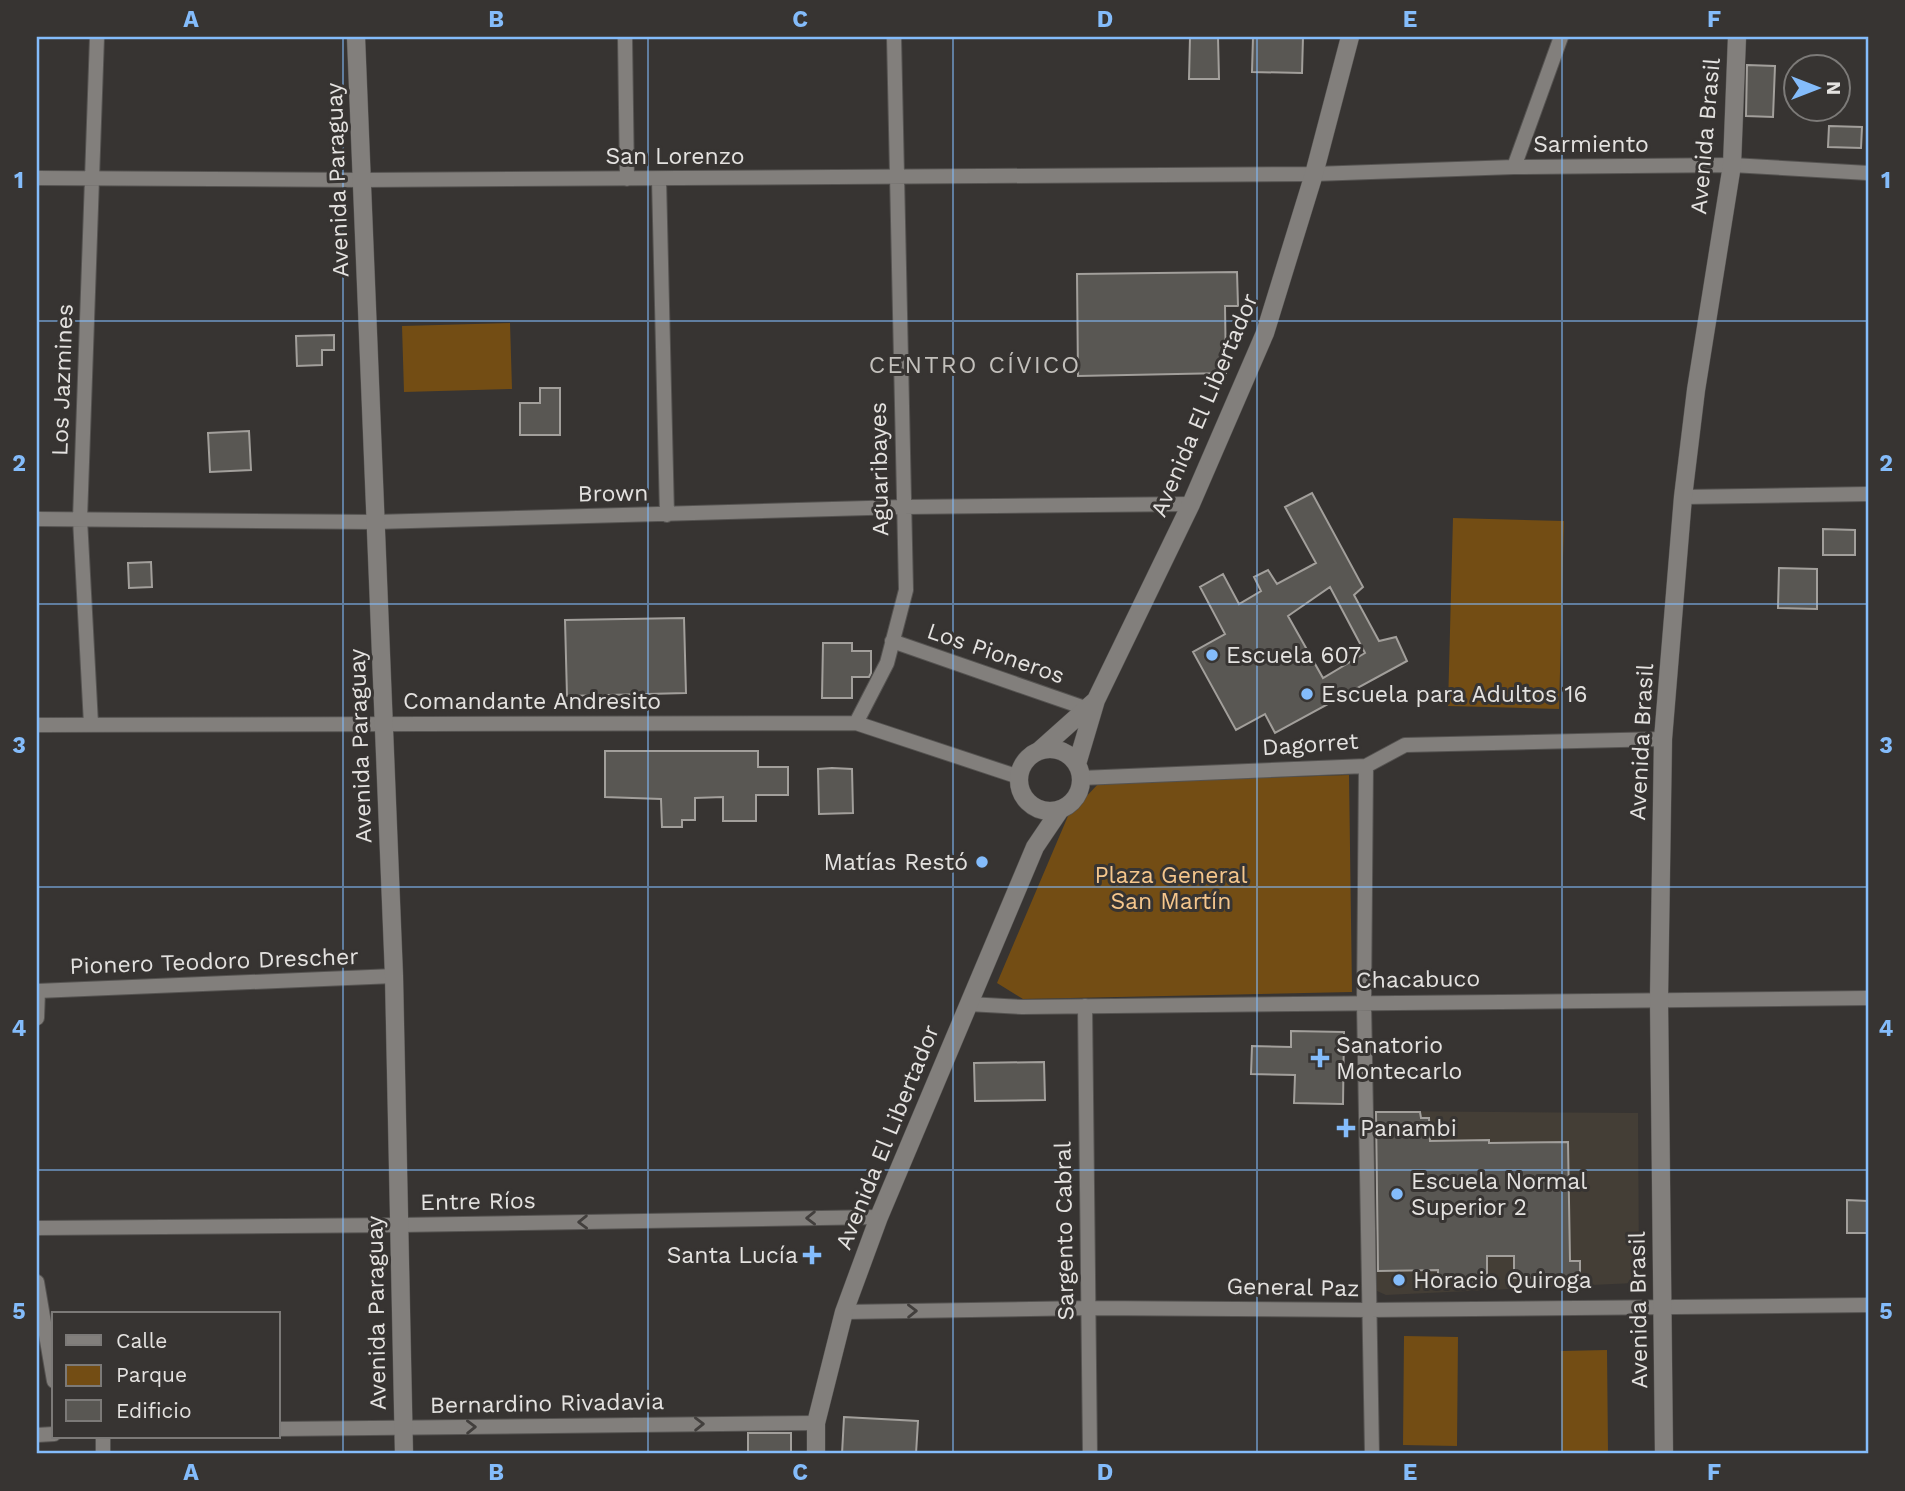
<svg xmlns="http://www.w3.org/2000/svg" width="1905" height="1491" font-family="'Work Sans',sans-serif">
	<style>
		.built { fill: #443e36 }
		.green { fill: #734d14 }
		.building { fill: #595753; stroke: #a29f9b; stroke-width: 2; fill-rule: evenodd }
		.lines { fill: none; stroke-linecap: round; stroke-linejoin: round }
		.minor-casing { stroke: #555351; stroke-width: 16 }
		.secondary-casing { stroke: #555351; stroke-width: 19 }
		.minor { stroke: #827f7c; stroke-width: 14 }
		.secondary { stroke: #827f7c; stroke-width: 18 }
		.oneway { stroke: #423f3d }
		.grid { fill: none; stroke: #84bcfb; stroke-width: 2; stroke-opacity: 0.55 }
		.poi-dot { fill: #84bcfb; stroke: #373432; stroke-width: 2.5 }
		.labels { text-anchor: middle; stroke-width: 6; stroke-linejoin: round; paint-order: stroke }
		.street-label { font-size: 23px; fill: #e4e2e0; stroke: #373432 }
		.poi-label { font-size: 23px; fill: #e4e2e0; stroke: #373432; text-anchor: start }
		.park-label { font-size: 23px; fill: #f5c68c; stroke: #373432 }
		.neighbourhood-label { font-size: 24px; letter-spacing: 2px; fill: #c3c0bc; stroke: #373432 }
		.neatline { fill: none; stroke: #84bcfb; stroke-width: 2.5 }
		.grid-label { font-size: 23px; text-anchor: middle; font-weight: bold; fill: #84bcfb }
	</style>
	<rect width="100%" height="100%" fill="#373432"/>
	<path class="built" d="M1376 1111 1638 1113 1639 1273 1634 1283 1386 1295 1377 1291Z"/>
	<path class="green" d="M510 323 512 389 404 392 402 326Z
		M1453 518 1564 521 1559 709 1448 706Z
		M1349 775 1352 992 1023 999 997 983 1068 816 1099 783Z
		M1404 1336 1458 1337 1457 1446 1403 1445Z
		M1607 1350 1608 1452 1562 1453 1561 1351Z"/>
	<path class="building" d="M1190 37H1218L1219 79H1189Z
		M1253 37H1303L1302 73 1252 72Z
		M1747 65 1775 66 1773 117 1746 116Z
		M1829 126 1862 127 1861 148 1828 147Z
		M1237 272 1238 306H1225L1226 373 1078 376 1077 274Z
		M334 335V350H322V365L297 366 296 336Z
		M540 388H560V435H520V403H540Z
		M249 431 251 470 210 472 208 433Z
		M1312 493 1363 587 1354 595 1379 641 1396 637 1407 661 1275 733 1265 714 1236 730 1193 652 1225 634 1200 587 1223 574 1239 604 1261 591 1254 577 1268 570 1277 584 1316 563 1285 507ZM1330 587 1365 653 1323 678 1288 616Z
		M1823 529 1855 530V555H1823Z
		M151 562 152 587 129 588 128 563Z
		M1779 568 1817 569V609L1778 608Z
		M684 618 686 693 567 696 565 620Z
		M823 643H852V651H871V673L869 677H852V698H822Z
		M605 751H758V767H788V795H756V821H723V797L695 798V820H682V827H662L661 799 605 797Z
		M832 768 852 769 853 813 819 814 818 769Z
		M1291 1031 1344 1032 1343 1104 1294 1103 1295 1075 1251 1074 1252 1046 1291 1047Z
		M1044 1062 1045 1100 975 1101 974 1063Z
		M1376 1112H1420L1421 1118H1429L1430 1141 1489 1140V1143L1568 1142 1570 1261H1580V1277L1514 1278V1256H1487V1285H1462V1276H1438V1270L1378 1271Z
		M1847 1200 1868 1201V1233H1847Z
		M844 1417 918 1421 916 1454H842Z
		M748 1433H791V1454H748Z"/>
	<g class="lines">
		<defs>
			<path id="minor" d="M625 37 627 179
				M1514 167 1561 37
				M37 178 361 180 1314 174 1514 167 1732 165 1868 173
				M659 179 667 515
				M1683 497 1868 494
				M37 519 375 522 903 507 1191 504
				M892 641 1085 708
				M856 723 887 663 906 590 894 37
				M91 724 80 519 97 37
				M37 725 856 723 1019 777
				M1366 766 1364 1003 1372 1454
				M1081 778 1366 766 1405 745 1663 739
				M37 991 394 976
				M968 1004 1022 1007 1868 998
				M1085 1006 1090 1454
				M37 1018 38 991
				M37 1228 399 1225 879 1217
				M37 1282 54 1381
				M844 1312 1088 1308 1369 1310 1868 1305
				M278 1429 816 1423
				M37 1435 54 1434
				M103 1437V1454"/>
			<path id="secondary" d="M356 37 394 976 404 1454
				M1019 780a31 31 0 1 1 62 0a31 31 0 1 1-62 0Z
				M1040 750 1096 700
				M1077 764 1096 700 1191 504 1265 333 1314 174 1350 37
				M816 1454V1423L844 1312 879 1217 1035 847 1060 810
				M1664 1454 1659 999 1663 739 1683 497 1696 390 1732 165 1737 37"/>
		</defs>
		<use href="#minor" class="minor-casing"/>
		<use href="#secondary" class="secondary-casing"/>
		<use href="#minor" class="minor"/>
		<use href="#secondary" class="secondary"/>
	</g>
	<defs><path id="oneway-chevron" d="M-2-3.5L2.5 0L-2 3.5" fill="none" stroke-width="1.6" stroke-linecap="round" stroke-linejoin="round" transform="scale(1.75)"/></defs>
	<g class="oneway">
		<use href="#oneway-chevron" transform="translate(811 1218) rotate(179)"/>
		<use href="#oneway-chevron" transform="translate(583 1222) rotate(179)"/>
		<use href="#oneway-chevron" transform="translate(912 1311) rotate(-1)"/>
		<use href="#oneway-chevron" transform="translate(699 1424) rotate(-1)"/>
		<use href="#oneway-chevron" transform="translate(471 1427) rotate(-1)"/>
	</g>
	<path class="grid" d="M343 37V1454M648 37V1454M953 37V1454M1257 37V1454M1562 37V1454M37 321H1868M37 604H1868M37 887H1868M37 1170H1868"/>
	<g class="poi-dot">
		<circle cx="1212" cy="655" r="7"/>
		<circle cx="1307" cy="694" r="7"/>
		<circle cx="982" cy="862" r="7"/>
		<path d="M1316.5 1047.5h7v7h7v7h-7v7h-7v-7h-7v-7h7z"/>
		<path d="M1342.5 1117.5h7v7h7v7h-7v7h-7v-7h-7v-7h7z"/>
		<circle cx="1397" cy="1194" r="7"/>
		<path d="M808.5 1244.5h7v7h7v7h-7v7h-7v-7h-7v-7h7z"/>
		<circle cx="1399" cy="1280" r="7"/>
	</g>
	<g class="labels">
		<g class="street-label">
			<text transform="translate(1705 136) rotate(-85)" y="8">Avenida Brasil</text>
			<text x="1591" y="152">Sarmiento</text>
			<text x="675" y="164">San Lorenzo</text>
			<text transform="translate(337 180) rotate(-92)" y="8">Avenida Paraguay</text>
			<text transform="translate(62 380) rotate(-88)" y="8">Los Jazmines</text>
			<text transform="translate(1204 405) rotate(-67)" y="8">Avenida El Libertador</text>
			<text transform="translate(879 469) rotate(-91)" y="8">Aguaribayes</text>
			<text transform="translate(613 493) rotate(-1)" y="8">Brown</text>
			<text transform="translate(996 653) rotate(19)" y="8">Los Pioneros</text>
			<text x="532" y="709">Comandante Andresito</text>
			<text transform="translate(1641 742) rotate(-87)" y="8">Avenida Brasil</text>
			<text transform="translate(1310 744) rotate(-4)" y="8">Dagorret</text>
			<text transform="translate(360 746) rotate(-92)" y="8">Avenida Paraguay</text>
			<text transform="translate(214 961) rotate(-2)" y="8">Pionero Teodoro Drescher</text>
			<text transform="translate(1418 979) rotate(-1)" y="8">Chacabuco</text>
			<text transform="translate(887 1137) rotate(-68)" y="8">Avenida El Libertador</text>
			<text transform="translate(478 1201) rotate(-1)" y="8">Entre Ríos</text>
			<text transform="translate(1064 1231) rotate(-91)" y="8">Sargento Cabral</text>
			<text transform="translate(1293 1287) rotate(1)" y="8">General Paz</text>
			<text transform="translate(1638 1310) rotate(-91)" y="8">Avenida Brasil</text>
			<text transform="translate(376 1313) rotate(-91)" y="8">Avenida Paraguay</text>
			<text transform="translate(547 1403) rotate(-1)" y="8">Bernardino Rivadavia</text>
		</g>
		<g class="poi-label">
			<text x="1226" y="663">Escuela 607</text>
			<text x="1321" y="702">Escuela para Adultos 16</text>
			<text x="968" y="870" text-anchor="end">Matías Restó</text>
			<text x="1336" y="1053">Sanatorio<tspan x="1336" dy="26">Montecarlo</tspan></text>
			<text x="1360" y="1136">Panambi</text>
			<text x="1411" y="1189">Escuela Normal<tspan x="1411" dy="26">Superior 2</tspan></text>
			<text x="798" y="1263" text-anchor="end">Santa Lucía</text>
			<text x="1413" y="1288">Horacio Quiroga</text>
		</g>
		<g class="park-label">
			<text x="1171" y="883">Plaza General<tspan x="1171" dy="26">San Martín</tspan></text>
		</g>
		<g class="neighbourhood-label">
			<text x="975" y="373">CENTRO CÍVICO</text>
		</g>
	</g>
	<rect width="1905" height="1491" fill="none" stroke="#373432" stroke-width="77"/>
	<rect x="52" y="1312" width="228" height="126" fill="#373432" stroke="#7c7a78" stroke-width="2"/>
	<rect x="66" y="1335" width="35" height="10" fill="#827f7c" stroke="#7c7a78" stroke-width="2"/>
	<text x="116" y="1348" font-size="21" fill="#e4e2e0">Calle</text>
	<rect x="66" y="1365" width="35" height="21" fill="#734d14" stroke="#7c7a78" stroke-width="2"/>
	<text x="116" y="1382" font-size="21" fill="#e4e2e0">Parque</text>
	<rect x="66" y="1400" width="35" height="21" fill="#595753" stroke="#7c7a78" stroke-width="2"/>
	<text x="116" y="1418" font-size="21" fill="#e4e2e0">Edificio</text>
	<g transform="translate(1817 88) rotate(90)"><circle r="33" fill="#373432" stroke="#7c7a78" stroke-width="2"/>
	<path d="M0-5L12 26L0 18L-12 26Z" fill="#84bcfb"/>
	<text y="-10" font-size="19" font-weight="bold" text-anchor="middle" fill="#e4e2e0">N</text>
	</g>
	<rect x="38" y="38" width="1829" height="1414" class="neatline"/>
	<g class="grid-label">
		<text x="191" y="27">A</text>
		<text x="496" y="27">B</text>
		<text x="800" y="27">C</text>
		<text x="1105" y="27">D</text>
		<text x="1410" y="27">E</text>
		<text x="1714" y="27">F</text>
		<text x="19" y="188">1</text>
		<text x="1886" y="188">1</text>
		<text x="19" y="471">2</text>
		<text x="1886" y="471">2</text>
		<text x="19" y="753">3</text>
		<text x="1886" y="753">3</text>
		<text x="19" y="1036">4</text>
		<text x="1886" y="1036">4</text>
		<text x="19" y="1319">5</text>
		<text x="1886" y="1319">5</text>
		<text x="191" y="1480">A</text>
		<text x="496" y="1480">B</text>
		<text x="800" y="1480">C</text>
		<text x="1105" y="1480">D</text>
		<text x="1410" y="1480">E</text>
		<text x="1714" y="1480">F</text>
	</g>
</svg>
